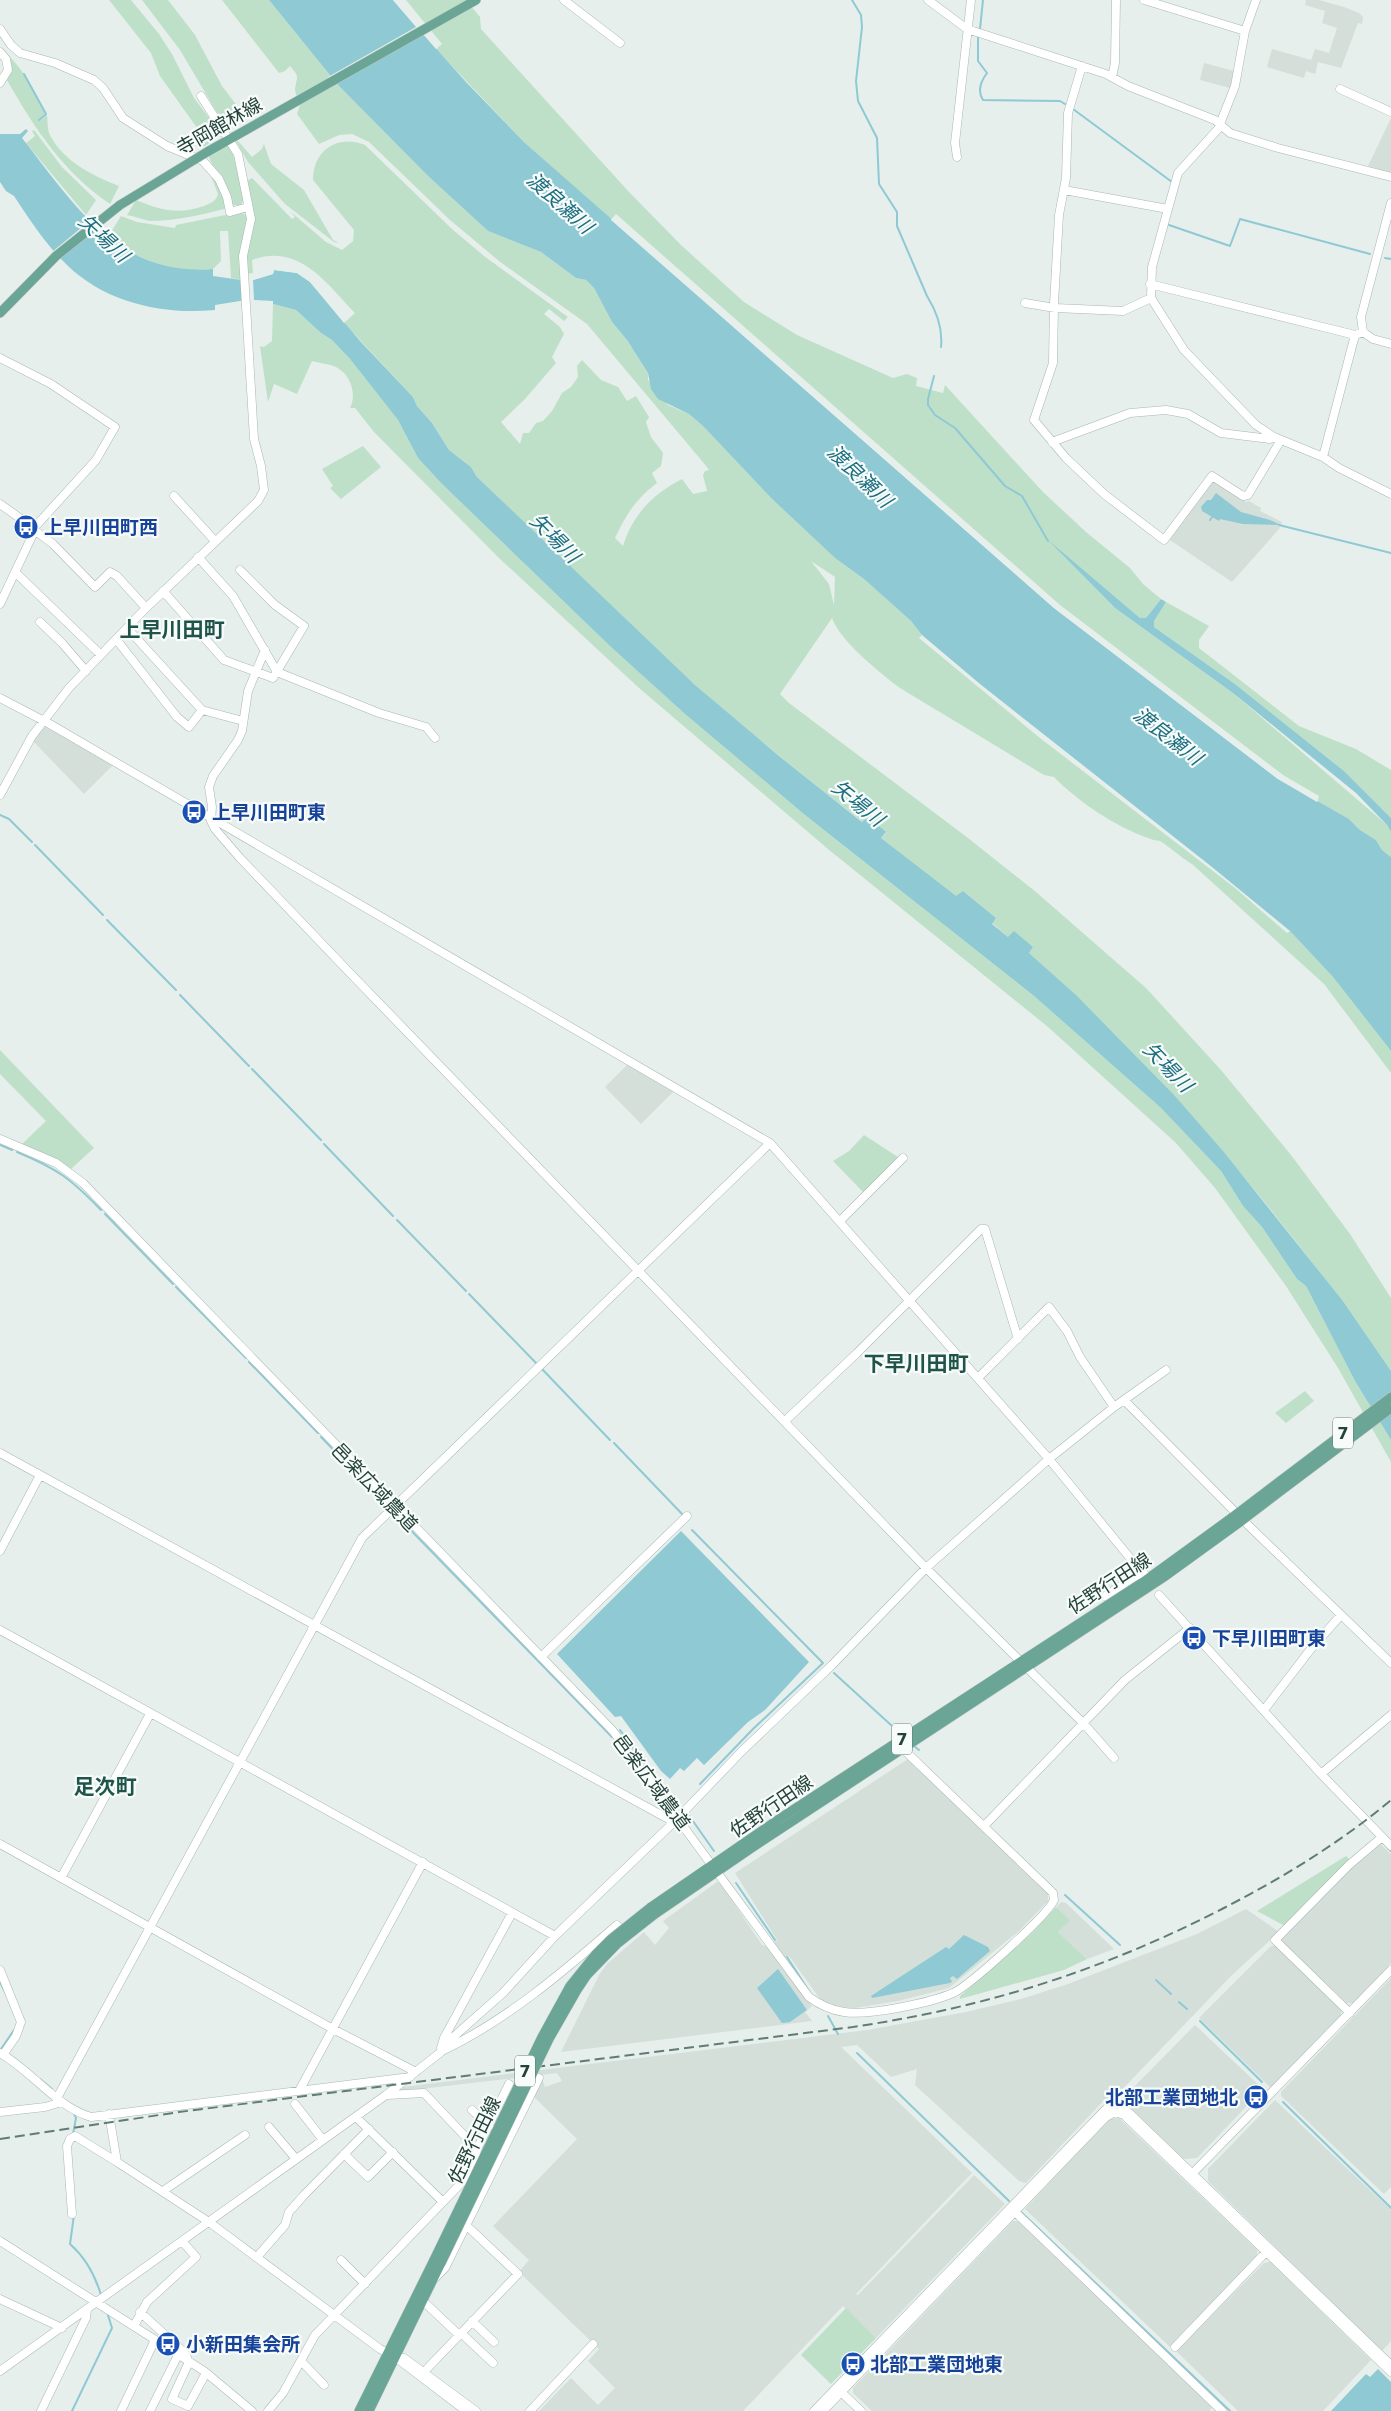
<svg xmlns="http://www.w3.org/2000/svg" width="1391" height="2411" font-family="Commissioner,'Noto Sans JP',sans-serif">
	<style>
		.built { fill: #d4dfda }
		.green { fill: #bfe0c8; fill-rule: evenodd }
		.water { fill: #8ec9d4 }
		.pier { fill: #e6efeb }
		.lines { fill: none; stroke-linecap: round; stroke-linejoin: round }
		.stream { stroke: #8ec9d4; stroke-width: 2 }
		.minor-casing { stroke: #a8b8b2; stroke-width: 9 }
		.major-casing { stroke: #c2cac8; stroke-width: 10 }
		.minor { stroke: #fff; stroke-width: 8 }
		.major { stroke: #6aa596; stroke-width: 9 }
		.rail { stroke: #5f7d75; stroke-width: 2; stroke-dasharray: 10 5; stroke-linecap: butt }
		.major-bridge-casing { stroke: #c2cac8; stroke-width: 10; stroke-linecap: butt }
		.major-bridge { stroke: #6aa596; stroke-width: 9 }
		.labels { text-anchor: middle; stroke-width: 4.5; stroke-linejoin: round; paint-order: stroke }
		.shield { fill: #f7fbf9; stroke: #637a73; stroke-width: 1 }
		.shield-label { font-size: 18px; font-weight: bold; fill: #24423a }
		.street-label { font-size: 19px; fill: #24423a; stroke: #f7fbf9 }
		.transit-label { font-size: 19px; font-weight: bold; fill: #164399; stroke: #f7fbf9; text-anchor: start }
		.water-label { font-size: 20px; font-style: italic; fill: #1c6f80; stroke: #f7fbf9 }
		.quarter-label { font-size: 21px; font-weight: bold; fill: #1f5548; stroke: #f7fbf9 }
	</style>
	<rect width="100%" height="100%" fill="#e6efeb"/>
	<path class="built" d="M1306 0H1319L1344 7 1359 13 1363 17 1362 24 1358 23 1341 68 1318 62 1315 74 1306 71 1304 78 1267 67 1272 49 1311 60 1315 49 1329 53 1337 28 1322 23 1325 11 1305 5Z
		M1204 63 1234 71 1230 88 1200 80Z
		M1391 118V173L1368 166Z
		M1213 479 1246 502 1249 501 1261 508 1260 511 1282 522 1279 529 1232 582 1170 540 1210 480Z
		M43 726 111 762 112 766 84 794 33 741Z
		M628 1064 674 1091 641 1124 605 1087Z
		M908 1759 1048 1893V1901L1020 1930 949 1988 898 2001 855 2008 833 2007 823 2003 789 1956 784 1958 773 1943 777 1940 735 1873Z
		M1378 1842 1391 1854V1963L1353 2003H1347L1281 1941 1354 1863Z
		M717 1882 721 1884 762 1945 769 1947 812 2006 805 2012 812 2021 561 2052 599 1975 607 1964 644 1932 655 1945 669 1928 663 1921Z
		M1061 1902 1066 1903 1114 1949 1087 1959 1058 1932 1069 1920 1056 1907Z
		M1246 1909 1279 1932 1231 1976 1114 2098 1105 2099 1026 2183 1019 2181 915 2085 917 2069 891 2077 857 2045 841 2047 972 2173 856 2294 858 2295 974 2175 1005 2204 876 2338 843 2306 743 2411H539L571 2378 598 2405 615 2388 588 2361 599 2349 519 2272 529 2260 493 2226 577 2139 533 2096 542 2078 545 2087 562 2081 557 2073 395 2092 403 2087 867 2030 966 2012 1021 1999 1068 1984 1197 1934Z
		M1271 1946H1276L1341 2008V2015L1271 2088 1199 2018Z
		M1391 1978V2187L1384 2194 1281 2096V2092Z
		M1195 2025 1263 2089 1197 2158 1184 2159 1121 2100Z
		M1275 2100 1391 2210V2341L1382 2351 1208 2181V2169Z
		M1119 2118 1257 2250V2257L1170 2347 1025 2209 1108 2119Z
		M1013 2221H1019L1213 2407 1209 2411H872L853 2393V2388Z
		M1270 2262 1371 2360 1323 2411H1238L1176 2351 1264 2263Z"/>
	<path class="green" d="M109 0H131L159 34 172 54 194 98 222 135 203 147 200 143 205 139 160 76 151 53Z
		M142 0H168L195 35 222 86 241 111 225 122 231 131H228L180 50Z
		M222 0H269L338 85 428 176 488 231 541 252 576 278 586 280 594 288 612 322 627 340 648 373V380L668 405 689 414 703 426 771 498 835 558 864 579 911 621 922 635 919 638 1040 738 1235 888 1287 933 1290 931 1333 977 1391 1051V1073L1324 984 1192 864C1183 859 1166 844 1160 841 1156 840 1152 840 1148 838 1116 827 1077 801 1054 777L1044 775 900 688C880 673 840 641 832 618L780 694 789 703 968 838 1036 892 1146 988 1221 1070 1291 1155 1350 1234 1391 1298V1371C1286 1219 1166 1076 1029 953L1033 947 1008 937 992 923 996 918 963 891 956 897 881 838 886 833 868 817 863 822C806 778 750 733 696 686 620 619 549 547 477 477L471 467 449 450 432 423 417 406 413 397 344 323 355 313C327 284 299 242 252 260L253 273 245 274 249 239 254 226V216L247 181 252 178 292 219 295 217 291 212 326 242 342 250 353 241 354 230 313 180C313 150 338 134 365 145L452 229 484 256 568 317 564 321 549 309 544 314 560 327 564 334 552 357 556 363 525 399 501 422 520 444 523 433H529L536 423 543 421 552 411 562 393 571 387 578 377 577 366 582 360 601 380 618 387 627 401 636 396 649 417 646 422 651 437 663 453 661 466 652 473 657 483C637 498 626 514 615 538L623 546C633 514 653 494 682 479L693 494 707 491 703 475 705 471 709 470 707 467 587 324 499 261 450 220 369 142 352 134 339 135 319 144 297 114 300 105C299 101 295 94 295 89 297 75 300 78 290 66L285 71 279 73ZM811 561 835 577 834 605 829 584Z
		M406 0H466L480 17 481 29 629 192 681 245 744 302 797 335 893 378 907 374 917 378 916 386 943 393 945 385 1043 492 1086 532 1130 568 1143 584 1161 599 1146 618H1140L1054 546 1115 608 1233 693 1387 825 1391 832V857L1382 850 1376 840 1360 830 1349 819 1317 802 1319 796 1283 775 1060 605 616 214 611 220 525 143 436 49 442 44Z
		M8 55C24 71 36 92 45 113L38 120 39 121 47 115C48 121 47 129 50 135 63 161 93 176 119 186L110 204C64 173 34 128 7 80L12 71Z
		M34 130 62 167 96 200 86 215 26 143 35 136 32 131Z
		M237 140 252 157 262 149 264 144 271 164 304 190 333 240 339 243 334 242 285 204 248 162 236 141Z
		M228 145 232 150 244 199 241 205H232L223 180 212 164 208 155Z
		M198 161C213 176 222 187 226 208L224 209C200 215 175 221 150 221 143 220 135 216 127 215L136 200C160 210 178 215 204 206 210 203 216 202 218 194L211 176Z
		M240 212 248 216 241 280 231 278 228 231H220L221 261 213 269 191 270 165 267 131 253 108 237 121 216 137 222 175 228 176 225Z
		M273 304 296 310 321 333 332 340 350 359 398 420 418 458 441 483 611 647 685 714 805 815 1034 996 1160 1107 1221 1171 1243 1206 1262 1227 1297 1279 1306 1286 1355 1381 1391 1440V1462L1338 1368 1286 1286 1215 1188 1176 1143 1048 1027 828 849 639 688 499 558 374 432 355 408H350C357 394 351 375 336 367 329 364 319 363 312 361L297 394 274 384 268 402 260 346 264 347 272 341Z
		M363 446 381 467 341 499 330 488 333 486 322 469Z
		M1166 602 1209 626 1199 640V648L1299 726 1356 749 1391 770V818L1344 771 1235 684 1154 627V621Z
		M0 1050 94 1148 71 1169 22 1144 46 1121 0 1074Z
		M864 1135 898 1157 897 1163 864 1193 833 1161 849 1151Z
		M1305 1391 1314 1401 1286 1423 1275 1413Z
		M1346 1856 1350 1860 1286 1925H1283L1257 1911Z
		M1056 1907 1070 1920 1058 1932 1087 1959 1064 1970 960 1999V1996L1032 1933Z
		M846 2308 876 2338 831 2384 801 2355Z"/>
	<path class="water" d="M269 0H393L466 82 525 143 1054 608 1278 779 1349 819 1360 830 1376 840 1382 850 1391 857V1051L1333 977 1290 931 1212 867 980 684 922 635 911 621 864 579 835 558 771 498 703 426 689 414 658 399 651 389 648 373 627 340 612 322 594 288 586 280 576 278 541 252 488 231 428 176 338 85Z
		M26 129 28 131 22 138C74 204 118 277 213 269V276L241 280 246 300 215 305V310C163 315 106 303 67 265 46 245 30 220 14 196L6 191 0 182V134H20Z
		M274 270 297 273 310 282 360 341 413 397 417 406 432 423 449 450 471 467 477 477 695 685 779 756 862 822 868 817 886 832 881 838 956 896 963 891 996 918 992 924 1008 937 1014 931 1033 947 1029 953 1077 996 1174 1095 1223 1151 1342 1300 1391 1371V1440L1355 1381 1306 1286 1297 1279 1262 1227 1243 1206 1221 1171 1160 1107 1034 996 805 815 685 714 611 647 441 483 418 458 398 420 350 359 332 340 321 333 296 310 273 304V301L254 300 253 280 273 274Z
		M1216 493 1241 512 1270 520 1281 525 1243 524 1220 519 1219 521 1202 511 1201 507 1207 500H1211Z
		M1048 540 1140 618H1146L1161 599 1166 602 1154 621V627L1235 684 1344 771 1391 818V832L1387 825 1356 793 1233 693 1115 608Z
		M681 1531 809 1662 765 1710 748 1722 704 1765 697 1758 684 1771 680 1768 670 1779 661 1771 621 1716 615 1717 557 1654Z
		M964 1935 988 1947 990 1951 957 1979 953 1976 950 1978 952 1982 950 1983 872 1998 871 1996 946 1947 949 1949Z
		M778 1969 807 2010 790 2022 782 2023 757 1988Z
		M1378 2369 1391 2382V2411H1331L1366 2374 1370 2377Z"/>
	<path class="pier" d="M393 0H396L438 48 436 49 423 34 334 84 328 77 416 27Z
		M93 218 99 224 57 258 52 252Z
		M612 218 1056 606 1280 777 1318 800 1317 802 1278 779 1054 608 611 220Z
		M273 267 287 268 306 276 345 322 344 323 310 282 297 273 274 270 273 274 253 280V277L271 272Z"/>
	<g class="lines">
		<path class="stream" d="M852 0 861 15 862 27 856 81 858 101 877 138 879 184 897 212V226L927 296C937 312 943 328 941 347
			M980 29 983 0
			M978 36V61L987 73C981 81 977 91 983 100L1060 101 1065 104
			M24 74 46 114 39 120
			M1073 109 1172 182
			M1169 225 1230 246 1240 219 1370 254
			M1385 258 1391 259
			M934 376 928 399V405L935 415 955 428 1005 486 1022 496 1048 541
			M1210 520 1213 516
			M1279 525 1391 553
			M0 815 9 819 32 842
			M35 845 103 915
			M107 920 176 990
			M180 995 249 1066
			M252 1069 321 1140
			M324 1144 393 1216
			M0 1145 12 1150
			M17 1152C58 1169 71 1179 101 1210
			M105 1214 173 1284
			M397 1220 466 1291
			M176 1287 246 1358
			M469 1294 537 1364
			M249 1362 318 1433
			M542 1369 610 1440
			M321 1437 388 1506
			M614 1443 683 1515
			M394 1513 612 1737
			M692 1530 823 1663 753 1729 700 1784
			M834 1673 903 1736
			M620 1730 662 1787 679 1805
			M914 1746 919 1750
			M688 1814 714 1851
			M1387 1847 1391 1851
			M736 1883 775 1940
			M1065 1895 1120 1945
			M787 1957 809 1991
			M1156 1980 1171 1994
			M0 1982 7 1996
			M1179 2002 1187 2009
			M828 2016 838 2034
			M1200 2021 1262 2082
			M3 2050 1 2049 14 2030
			M857 2053 1009 2201
			M40 2079 52 2089
			M1283 2102 1391 2208
			M73 2134 76 2118 73 2112
			M1020 2211 1230 2411
			M74 2215 70 2244C86 2258 95 2275 101 2295
			M72 2411 112 2328 107 2312"/>
		<defs>
			<path id="minor" d="M564 0 620 43
				M928 0 967 29 1106 74 1128 86 1215 120 1230 133 1278 148 1391 177
				M1144 0 1245 31
				M1256 0 1245 31 1235 86 1218 129 1178 173 1152 267 1151 298 1184 350 1256 425 1274 437 1323 457 1339 468 1391 494
				M0 29 11 45 20 53 55 63 94 80 103 88 123 118 167 146 203 161 219 179 227 197 230 212 248 207
				M0 52 6 59 8 70 0 83
				M1082 66 1068 113 1066 178 1059 215 1054 304 1053 363 1034 420 1066 458 1104 494 1164 540 1212 476 1243 496 1248 495 1281 440
				M1112 77 1115 63 1116 0
				M1340 89 1391 112
				M957 157 955 143 971 0
				M1064 190 1168 209
				M1391 203 1361 317 1363 332 1373 339 1391 344
				M1150 284 1355 335 1363 332
				M1025 303 1055 308 1123 311 1151 298
				M0 358 51 384 115 427 96 460 33 529 53 544 95 587 110 572 117 576 146 608
				M1052 442 1130 413 1166 410 1188 414 1221 433 1270 439 1274 437
				M1323 457 1355 335
				M174 496 215 541
				M0 504 31 526 33 534 0 604
				M198 557 233 596 277 672 379 713 426 727 435 738
				M16 573 101 655
				M163 591 224 660 273 678 304 626 275 605 240 570
				M40 622 62 643 86 671
				M127 628 202 710 243 721
				M116 639 177 717 189 727 202 710
				M265 650 248 691 242 731 238 740 213 776 209 787 212 807 211 821 215 829 240 858 349 972 926 1568 1084 1724 1114 1758
				M0 698 48 723 770 1143 1049 1459 1139 1569
				M0 795 32 736 69 688 146 608 258 501 264 490 261 466 254 439 243 256 251 219 238 154 201 96
				M0 1139 56 1163 83 1183 613 1731 809 1997C820 2005 830 2010 844 2012 868 2016 930 2003 953 1993 969 1986 1047 1916 1054 1900L1053 1893 1049 1889 903 1749
				M840 1221 903 1158
				M978 1378 1049 1307 1067 1331 1080 1357 1114 1407
				M1124 1400 1249 1526 1391 1663
				M785 1421 857 1353 981 1229H985L1018 1339
				M0 1453 674 1822
				M0 1551 40 1475
				M1159 1595 1321 1774 1391 1846
				M1105 1596 1136 1576 1144 1573 1146 1580
				M0 1630 555 1936
				M541 1657 687 1516
				M1264 1710 1310 1650 1341 1615
				M1321 1774 1391 1715
				M985 1825 1125 1680 1190 1628
				M0 1844 333 2029 416 2072
				M61 1878 150 1714
				M0 1970 21 2022 16 2036 3 2055
				M1350 2013 1275 1940 1349 1865 1382 1837
				M441 2048 444 2038 512 1913
				M442 2051C507 2020 563 1972 617 1925
				M0 2053C32 2071 55 2106 91 2117L410 2077
				M299 2091 423 1862
				M57 2098 362 1538 770 1143
				M295 2104 323 2140
				M472 2110 489 2126
				M0 2112 45 2107 62 2102
				M109 2114 117 2162 209 2222 380 2349 395 2357 404 2358 476 2411
				M356 2117 442 2201
				M269 2127 296 2159
				M477 2149 509 2084
				M344 2154 368 2177 393 2152
				M1190 2176 1391 1970
				M163 2191 245 2135
				M1012 2209 1222 2411
				M72 2214 67 2146 70 2139 75 2136 117 2162
				M0 2241 204 2371 252 2411
				M257 2257 285 2225 289 2212 305 2194 369 2129
				M341 2260 365 2284
				M435 2278 445 2268 539 2078
				M0 2299 62 2328
				M423 2301 459 2335
				M140 2312 185 2353 189 2362 172 2399 188 2406 206 2373
				M472 2321 494 2342
				M134 2326 147 2302 196 2257 182 2241
				M461 2333 493 2363
				M1175 2347 1269 2249
				M395 2357 466 2411
				M301 2361 324 2385
				M0 2371 386 2095 441 2052 450 2040 503 1993 555 1936 674 1822 742 1751 832 1665 926 1568 1049 1459 1114 1407 1166 1370
				M420 2376 518 2274 466 2225
				M839 2390 861 2411
				M41 2411 86 2318 87 2309
				M121 2411 155 2340
				M150 2411 178 2355
				M268 2411 283 2393 315 2335 468 2176 476 2160 477 2149 424 2093 388 2095
				M530 2411 593 2344
				M814 2411 1104 2111C1110 2105 1115 2101 1123 2107L1391 2365
				M823 2411 1106 2117 1115 2112 1124 2115 1391 2372"/>
			<path id="major" d="M207 152 476 0
				M0 313 56 256 120 205
				M1280 1481 1391 1397
				M1286 1487 1391 1408
				M651 1907 779 1819 1146 1580 1234 1516
				M655 1914 753 1847 1164 1577 1240 1522
				M359 2411 434 2260
				M369 2411 441 2263"/>
		</defs>
		<use href="#minor" class="minor-casing"/>
		<use href="#major" class="major-casing"/>
		<use href="#minor" class="minor"/>
		<use href="#major" class="major"/>
		<path class="rail" d="M0 2139 179 2112 853 2027C987 2007 1101 1971 1222 1909 1282 1878 1340 1843 1391 1800"/>
		<defs>
			<path id="major-bridge" d="M120 205 207 152
				M1234 1516 1280 1481
				M1240 1522 1286 1487
				M434 2260 542 2037 570 1986 595 1955 611 1939 651 1907
				M441 2263 549 2039 577 1990 587 1975 617 1944 655 1914"/>
		</defs>
		<use href="#major-bridge" class="major-bridge-casing"/>
		<use href="#major-bridge" class="major-bridge"/>
	</g>
	<defs>
		<symbol id="bus-disc" viewBox="-11 -11 22 22"><circle r="9.5" fill="#1a4fb4" stroke="#f7fbf9"/><path d="M-5-6H5V4H4V6H2V4H-2V6H-4V4H-5ZM-3.5-4V0h7V-4ZM-3.5 1.2v1.5H-2V1.2ZM2 1.2v1.5H3.5V1.2Z" fill="#fff"/></symbol>
	</defs>
	<g fill-rule="evenodd">
		<use href="#bus-disc" x="12" y="513" width="28" height="28"/>
		<use href="#bus-disc" x="180" y="798" width="28" height="28"/>
		<use href="#bus-disc" x="1180" y="1624" width="28" height="28"/>
		<use href="#bus-disc" x="1242" y="2083" width="28" height="28"/>
		<use href="#bus-disc" x="154" y="2330" width="28" height="28"/>
		<use href="#bus-disc" x="839" y="2350" width="28" height="28"/>
	</g>
	<g class="labels">
		<g class="shield">
			<rect x="1333" y="1417.5" width="20" height="31" rx="4"/>
			<rect x="892" y="1723.5" width="20" height="31" rx="4"/>
			<rect x="515" y="2055.5" width="20" height="31" rx="4"/>
		</g>
		<g class="shield-label">
			<text x="1343" y="1439">7</text>
			<text x="902" y="1745">7</text>
			<text x="525" y="2077">7</text>
		</g>
		<g class="street-label">
			<text transform="translate(219 126) rotate(-30)" y="7">寺岡館林線</text>
			<text transform="translate(375 1487) rotate(46)" y="7">邑楽広域農道</text>
			<text transform="translate(1109 1583) rotate(-33)" y="7">佐野行田線</text>
			<text transform="translate(652 1782) rotate(53)" y="7">邑楽広域農道</text>
			<text transform="translate(771 1806) rotate(-34)" y="7">佐野行田線</text>
			<text transform="translate(474 2140) rotate(-64)" y="7">佐野行田線</text>
		</g>
		<g class="transit-label">
			<text x="44" y="534">上早川田町西</text>
			<text x="212" y="819">上早川田町東</text>
			<text x="1212" y="1645">下早川田町東</text>
			<text x="1238" y="2104" text-anchor="end">北部工業団地北</text>
			<text x="186" y="2351">小新田集会所</text>
			<text x="870" y="2371">北部工業団地東</text>
		</g>
		<g class="water-label">
			<text transform="translate(560 203) rotate(42)" y="7">渡良瀬川</text>
			<text transform="translate(104 238) rotate(43)" y="7">矢場川</text>
			<text transform="translate(860 476) rotate(44)" y="7">渡良瀬川</text>
			<text transform="translate(555 538) rotate(45)" y="7">矢場川</text>
			<text transform="translate(1168 736) rotate(38)" y="7">渡良瀬川</text>
			<text transform="translate(858 803) rotate(39)" y="7">矢場川</text>
			<text transform="translate(1168 1067) rotate(46)" y="7">矢場川</text>
		</g>
		<g class="quarter-label">
			<text x="172" y="637">上早川田町</text>
			<text x="916" y="1371">下早川田町</text>
			<text x="105" y="1794">足次町</text>
		</g>
	</g>
</svg>
